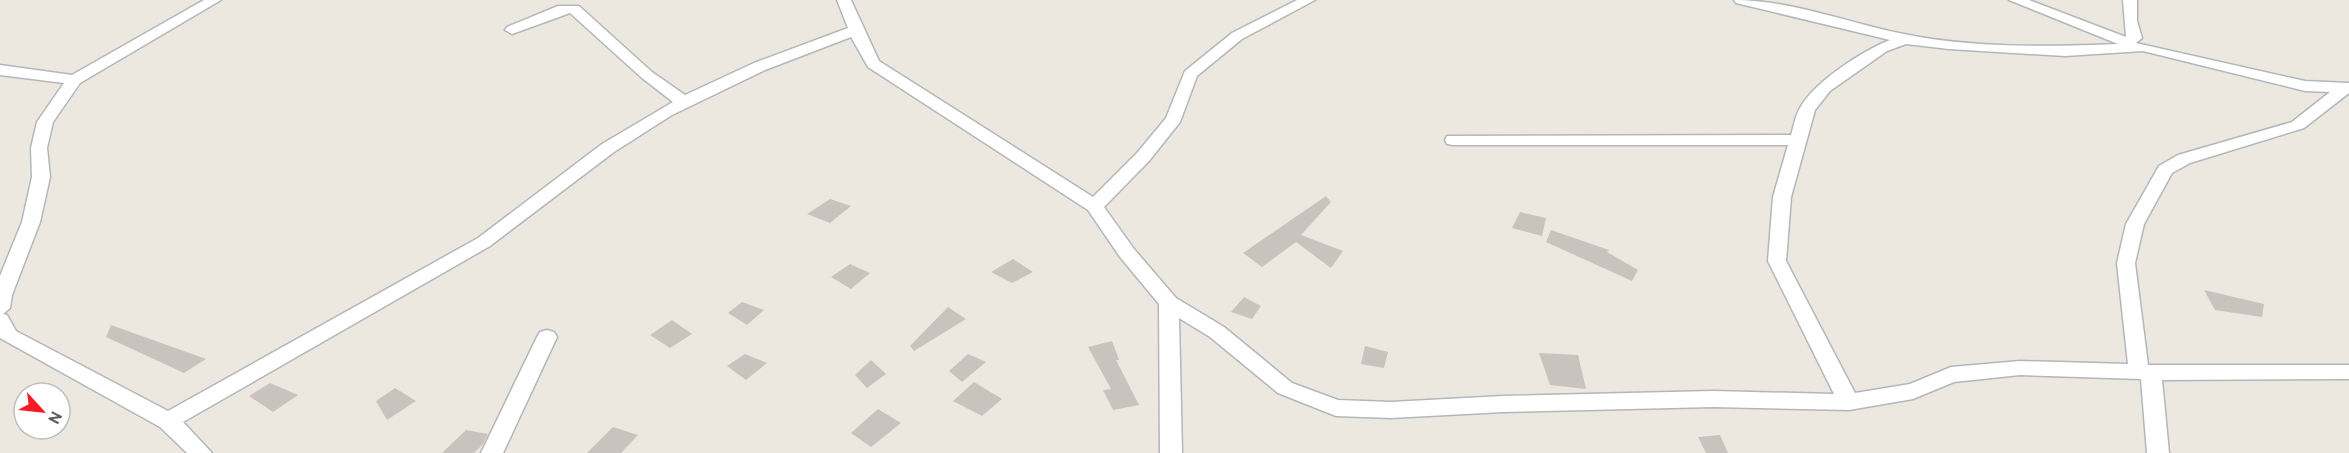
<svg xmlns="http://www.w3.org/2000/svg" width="2349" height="453" font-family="Overpass,sans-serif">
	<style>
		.building { fill: #c8c3bc }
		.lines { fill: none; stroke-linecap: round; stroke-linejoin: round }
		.street-casing { stroke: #b2b7bc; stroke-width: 3 }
		.street { fill: #fff; fill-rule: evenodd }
	</style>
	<rect width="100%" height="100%" fill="#ede8df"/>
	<path class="building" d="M1326 196 1331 202 1301 235 1343 251 1331 268 1296 242 1262 267 1243 253Z
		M830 199 851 206 830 223 807 214Z
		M1520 212 1546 218 1542 236 1512 228Z
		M1551 230 1609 250 1607 252 1638 270 1632 281 1546 242Z
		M1013 259 1033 272 1012 283 991 272Z
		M850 264 870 273 851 289 831 277Z
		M2204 290 2264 304 2262 317 2215 310Z
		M1244 297 1261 306 1252 319 1231 312Z
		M742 302 764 310 747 325 728 313Z
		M948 307 966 319 914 351 910 346Z
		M672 320 692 334 670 348 650 335Z
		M111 325 206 359 184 373 106 337Z
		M1112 341 1119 360H1116L1139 405 1113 410 1103 390 1111 389 1088 347Z
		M1365 346 1388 352 1384 368 1361 364Z
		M1539 353 1578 355 1586 389 1550 385Z
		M745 354 767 363 746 380 727 366Z
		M968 354 986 362 962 382 949 371Z
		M871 360 886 374 867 388 855 375Z
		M974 382 1002 399 982 416 953 401Z
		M270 383 298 395 273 412 249 396Z
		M395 388 416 401 387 420 376 401Z
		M878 409 901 423 871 447 851 433Z
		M613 427 638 435 621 453H587Z
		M466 430 488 434 483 444 474 453H442Z
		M1720 435 1728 453H1706L1698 437Z"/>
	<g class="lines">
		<defs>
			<path id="street" d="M204 0H221L80 83 53 122 47 148 50 177 40 222 12 295 10 308 3 314 7 315 16 331 168 411 478 238 602 144 673 102 642 78 570 13 512 34 505 30 507 27 558 6H579L652 72 685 95 754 63 848 28 837 0H851L879 61 1093 197 1137 153 1166 118 1185 71 1232 33 1297 0H1315L1242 39 1197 76 1180 122 1149 161 1104 207 1134 249 1176 298 1224 327 1292 383 1338 400 1391 402 1503 396 1713 391 1834 394 1768 261 1773 197 1788 145H1453L1447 144 1445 140 1447 136 1791 135C1794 126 1795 116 1800 108 1814 82 1862 51 1890 40L1736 3 1734 0C1791 0 1848 23 1904 34 1971 48 2049 47 2118 44L2009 0H2029L2126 37 2123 0H2137V21L2142 38 2136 43 2305 81 2349 83V93L2304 128 2190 163 2172 173 2144 224 2135 263 2148 365H2349V379L2162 380 2169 453H2147L2141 379 2020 375 1954 382 1913 399 1849 410 1713 407 1503 412 1391 418 1336 416 1278 393 1210 337 1179 318 1182 453H1160L1159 304 1120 257 1088 210 868 67 851 37 765 70 672 115 614 152 490 246 183 422 212 453H187L160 427 0 338V276L22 222 32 177 31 148 37 122 64 83 0 75V65L72 75ZM1906 44 1949 49 2065 56 2143 51 2305 91 2330 92 2292 122 2178 155 2159 166 2126 224 2117 263 2128 364 2020 361 1951 367 1910 384 1855 393 1786 261 1791 197 1815 110 1830 91 1887 51Z
				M547 330 554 332 557 337 503 453H481L537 337 540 332Z"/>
		</defs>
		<use href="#street" class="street-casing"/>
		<use href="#street" class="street"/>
	</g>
	<g transform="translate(42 411) rotate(117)"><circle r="28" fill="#ffffff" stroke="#bcbfc0" stroke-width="1.5"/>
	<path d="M0-4.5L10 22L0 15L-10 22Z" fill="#f91924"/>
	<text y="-9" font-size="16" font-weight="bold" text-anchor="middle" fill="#585e62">N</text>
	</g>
</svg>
